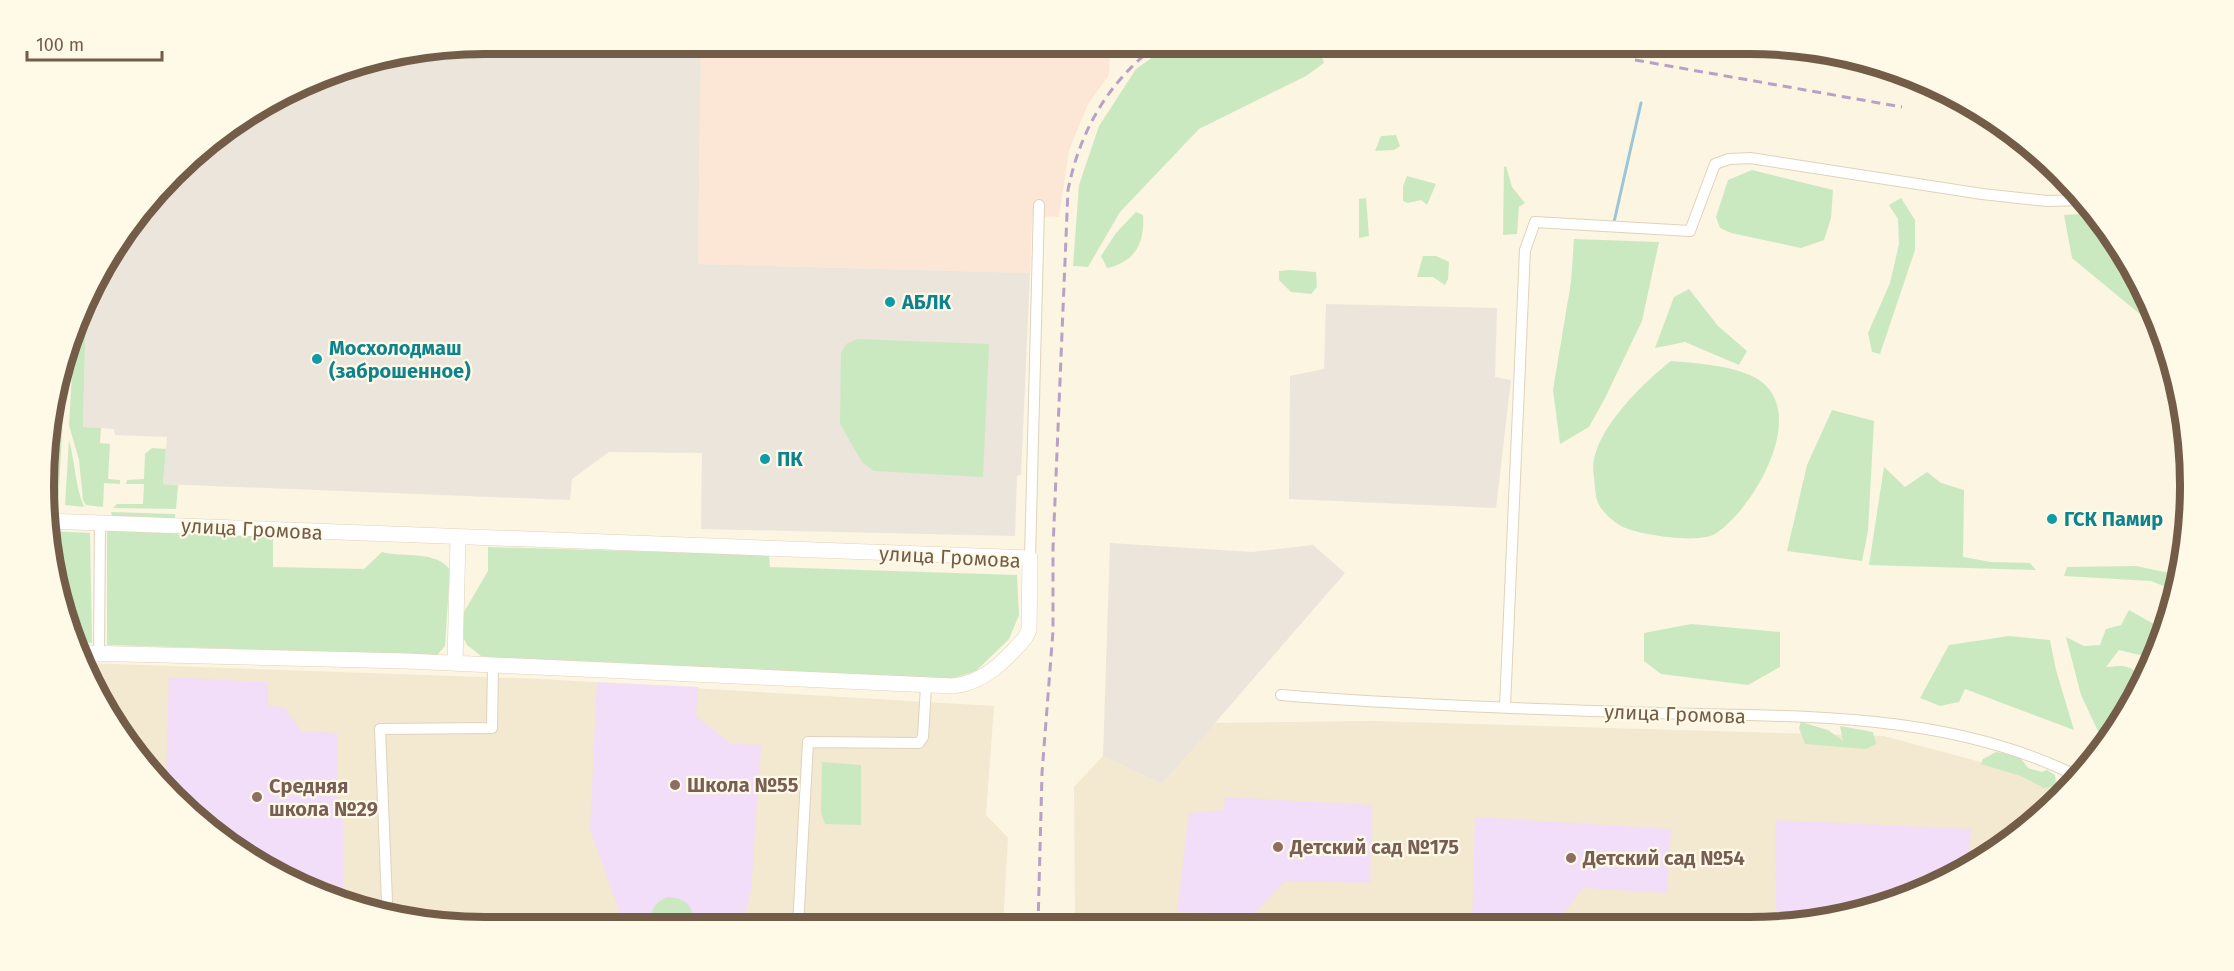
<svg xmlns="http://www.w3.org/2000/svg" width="2234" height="971" font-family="'Fira Sans',sans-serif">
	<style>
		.residential { fill: #f3e8d0 }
		.commercial { fill: #fce6d5 }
		.industrial { fill: #ebe5dc }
		.education { fill: #f2def8 }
		.green { fill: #cbe9c0 }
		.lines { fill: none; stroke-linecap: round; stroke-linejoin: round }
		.stream { stroke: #9cc6d7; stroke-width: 3 }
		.street-casing { stroke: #e0d2bd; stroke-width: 12 }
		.secondary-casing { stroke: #e2d1b8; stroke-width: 16 }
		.street { stroke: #fff; stroke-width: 10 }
		.secondary { stroke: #fff; stroke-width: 15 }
		.rail { stroke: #b9a1c5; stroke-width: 3; stroke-dasharray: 9 6; stroke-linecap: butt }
		.culture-dot { fill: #0f9aa8; stroke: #fff9e7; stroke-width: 2 }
		.education-dot { fill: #8d6e63; stroke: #fff9e7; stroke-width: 2 }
		.labels { text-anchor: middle; stroke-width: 4.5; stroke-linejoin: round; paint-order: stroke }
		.culture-label { font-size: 20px; font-weight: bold; fill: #0d838f; stroke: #fff9e7; text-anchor: start }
		.street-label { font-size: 20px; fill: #735d48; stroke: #fff9e7 }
		.education-label { font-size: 20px; font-weight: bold; fill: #785e54; stroke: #fff9e7; text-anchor: start }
		.rim { fill: none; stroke: #735d48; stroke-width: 8 }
	</style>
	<rect width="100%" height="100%" fill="#fcf5e1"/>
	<path class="residential" d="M86 663 541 679 994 706 986 815 1008 838 1003 926 486 927 343 904 265 868 194 818 103 706Z
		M1372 721 1884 736 2058 783 2063 787 2018 836 1918 894 1807 924 1075 926 1074 787 1103 756 1162 784 1214 723Z"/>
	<path class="commercial" d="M701 44H1110L1109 75 1088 104 1069 150 1059 217 1032 216 1030 273 698 264Z"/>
	<path class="industrial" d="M485 44H609L613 53 642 44H701L698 264 1030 273 1021 475 1017 476 1015 536 701 529 702 453 609 452 572 479 570 500 163 484 167 437 115 435 114 429 83 427 86 310 103 265 194 153 265 103 343 67Z
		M1326 304 1497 308 1495 377 1511 380 1496 508 1289 499 1290 376 1324 369Z
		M1110 543 1252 552 1313 545 1345 573 1162 784 1103 756Z"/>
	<path class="education" d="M169 677 268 682V705L285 708 301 731 337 733V810L343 821V887L337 901 265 868 194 818 166 783Z
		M597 682 698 687 696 716 731 744 761 745 751 891 746 911 737 927H625L590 829Z
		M1225 797 1372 805 1370 883 1285 881 1254 914 1177 912 1189 813 1224 810Z
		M1475 817 1671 829 1667 893 1583 888 1556 924 1472 925Z
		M1775 820 1971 829 1969 864 1918 894 1868 905V907L1807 924H1776Z"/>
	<path class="green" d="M1171 44H1318L1324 63 1306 76 1199 129 1120 212 1088 267 1073 266 1079 185 1099 126 1136 69Z
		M1396 135 1400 146 1394 150 1375 151 1381 136Z
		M1506 166 1512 187 1525 203 1519 207 1517 234 1503 235 1504 167Z
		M1752 170 1833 190 1831 218 1824 240 1801 248 1731 233 1720 228 1716 217 1728 180Z
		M1407 176 1436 184 1427 205 1421 200 1408 203 1403 201V186Z
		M1366 198 1369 236 1359 238V199Z
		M1901 198 1915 220V250L1880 354 1872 352 1868 333 1890 283 1899 244 1898 219 1889 205Z
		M1136 212 1143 215C1145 243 1135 262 1107 268L1101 256 1116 233Z
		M2096 213 2145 290 2151 305 2147 320 2072 258 2064 215Z
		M1574 239 1659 242 1642 321 1605 398 1589 427 1560 444 1553 390 1571 282Z
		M1423 256H1436L1449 262 1448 279 1445 285 1433 277H1417Z
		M1290 270 1316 272 1317 287 1311 294 1291 292 1279 280V271Z
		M1689 289 1718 326 1747 351 1739 365 1685 342 1655 348 1674 297Z
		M86 310 83 427 101 428 100 443 110 444 108 479 120 480V484L104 483 103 507 86 505 83 500 79 460 69 425 74 340Z
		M857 339 989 344 983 477 874 471 862 462 840 424 841 353 846 344Z
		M1671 361C1695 363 1739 366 1759 380 1810 414 1752 511 1715 534 1698 544 1638 535 1621 526 1615 523 1605 514 1601 508 1595 501 1595 486 1594 477 1586 437 1642 384 1671 361Z
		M65 365 63 413H60L62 392 55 391Z
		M1832 410 1874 421 1868 531 1862 561 1787 551 1807 465Z
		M60 418H63L58 505 45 504 44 485 50 423H59Z
		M69 440C75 462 75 486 84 507L65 505Z
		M152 448 166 449 163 484 178 485 176 509 113 508 117 504H143L144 484H126L127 480 144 479 145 454Z
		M1884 467 1905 487 1927 472 1941 483 1964 490 1963 557 1991 562 2030 563 2036 570 1869 565Z
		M111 512 175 514V523L113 519Z
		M107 530 273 536V567L364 569 382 552C403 558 437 550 450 570L445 646 437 655 107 645Z
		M48 531 90 533 92 643 79 642 52 571Z
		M488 547 769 555 770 567 1017 575 1019 615 1009 639 976 671 950 679 534 662 481 656 467 645 461 633 464 612 488 571Z
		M2136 566 2179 575 2176 591 2151 581 2064 576 2067 567Z
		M2129 610 2166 631 2152 658 2119 650 2106 667C2119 666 2129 663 2138 675 2135 700 2121 726 2104 744L2081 695 2066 637 2084 646 2100 645 2106 629 2121 625Z
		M1691 624 1780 632V667L1748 685 1661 674 1644 661V633Z
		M2009 636 2050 640 2056 670 2074 730 1965 689 1959 702 1940 706 1920 698 1949 645Z
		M1801 722 1828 730 1843 741 1840 726 1873 732 1876 744 1866 749 1805 744 1799 728Z
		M1996 752 2018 755 2028 768 2042 772 2047 770 2055 775 2056 786 2044 788 2021 776 1981 764 1983 759Z
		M822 762 861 765V825L825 824 821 813Z
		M667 897C687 898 695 907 694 927H650C650 912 653 903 667 897Z
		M913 915 951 917 950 926H912Z"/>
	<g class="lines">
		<path class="stream" d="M1614 222 1641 103"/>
		<defs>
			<path id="street" d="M1030 558 1039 205
				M99 653 100 521
				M1281 695C1407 705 1532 709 1657 713 1799 717 1944 711 2075 775
				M1505 706 1525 250 1535 222 1690 231 1715 164 1729 159 1750 158 1982 194 2047 201 2084 200
				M383 911 387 902 380 729 492 728 493 665
				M798 927 808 742 919 743 923 737 926 686"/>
			<path id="secondary" d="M47 521 1030 558 1029 630 1025 638C1005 661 985 682 953 686L407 661 82 653
				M455 663 458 538"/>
		</defs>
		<use href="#street" class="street-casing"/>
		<use href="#secondary" class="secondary-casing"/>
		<use href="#street" class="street"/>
		<use href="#secondary" class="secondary"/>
		<path class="rail" d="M1543 44 1548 45
			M1579 44 1585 47
			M1635 60 1902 107
			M1038 926 1042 773 1053 631V548L1068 190C1080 130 1109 81 1158 44"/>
	</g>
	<g class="culture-dot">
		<circle cx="890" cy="302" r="6"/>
		<circle cx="317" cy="359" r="6"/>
		<circle cx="765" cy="459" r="6"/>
		<circle cx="2052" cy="519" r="6"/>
	</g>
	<g class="education-dot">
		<circle cx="675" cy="785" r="6"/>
		<circle cx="257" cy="797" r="6"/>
		<circle cx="1278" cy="847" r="6"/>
		<circle cx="1571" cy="858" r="6"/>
	</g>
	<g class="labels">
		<g class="culture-label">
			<text x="902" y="309">АБЛК</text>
			<text x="329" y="355">Мосхолодмаш<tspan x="329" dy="23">(заброшенное)</tspan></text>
			<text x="777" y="466">ПК</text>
			<text x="2064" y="526">ГСК Памир</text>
		</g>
		<g class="street-label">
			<text transform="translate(252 529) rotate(3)" y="7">улица Громова</text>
			<text transform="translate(950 557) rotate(3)" y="7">улица Громова</text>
			<text transform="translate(1675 714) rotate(2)" y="7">улица Громова</text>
		</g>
		<g class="education-label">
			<text x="687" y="792">Школа №55</text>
			<text x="269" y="793">Средняя<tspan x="269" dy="23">школа №29</tspan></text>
			<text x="1290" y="854">Детский сад №175</text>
			<text x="1583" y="865">Детский сад №54</text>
		</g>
	</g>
	<path d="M0 0H2234V971H0ZM485 54H1749A431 431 0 0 1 2180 485V486A431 431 0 0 1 1749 917H485A431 431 0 0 1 54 486V485A431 431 0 0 1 485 54Z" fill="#fff9e7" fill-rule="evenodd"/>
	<path class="rim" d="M485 54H1749A431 431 0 0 1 2180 485V486A431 431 0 0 1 1749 917H485A431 431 0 0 1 54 486V485A431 431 0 0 1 485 54Z"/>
	<path d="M27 51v9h135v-9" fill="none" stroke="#735d48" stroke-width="3"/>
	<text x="36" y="51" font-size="18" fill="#735d48" stroke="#fff9e7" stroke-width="4.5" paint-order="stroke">100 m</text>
</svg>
